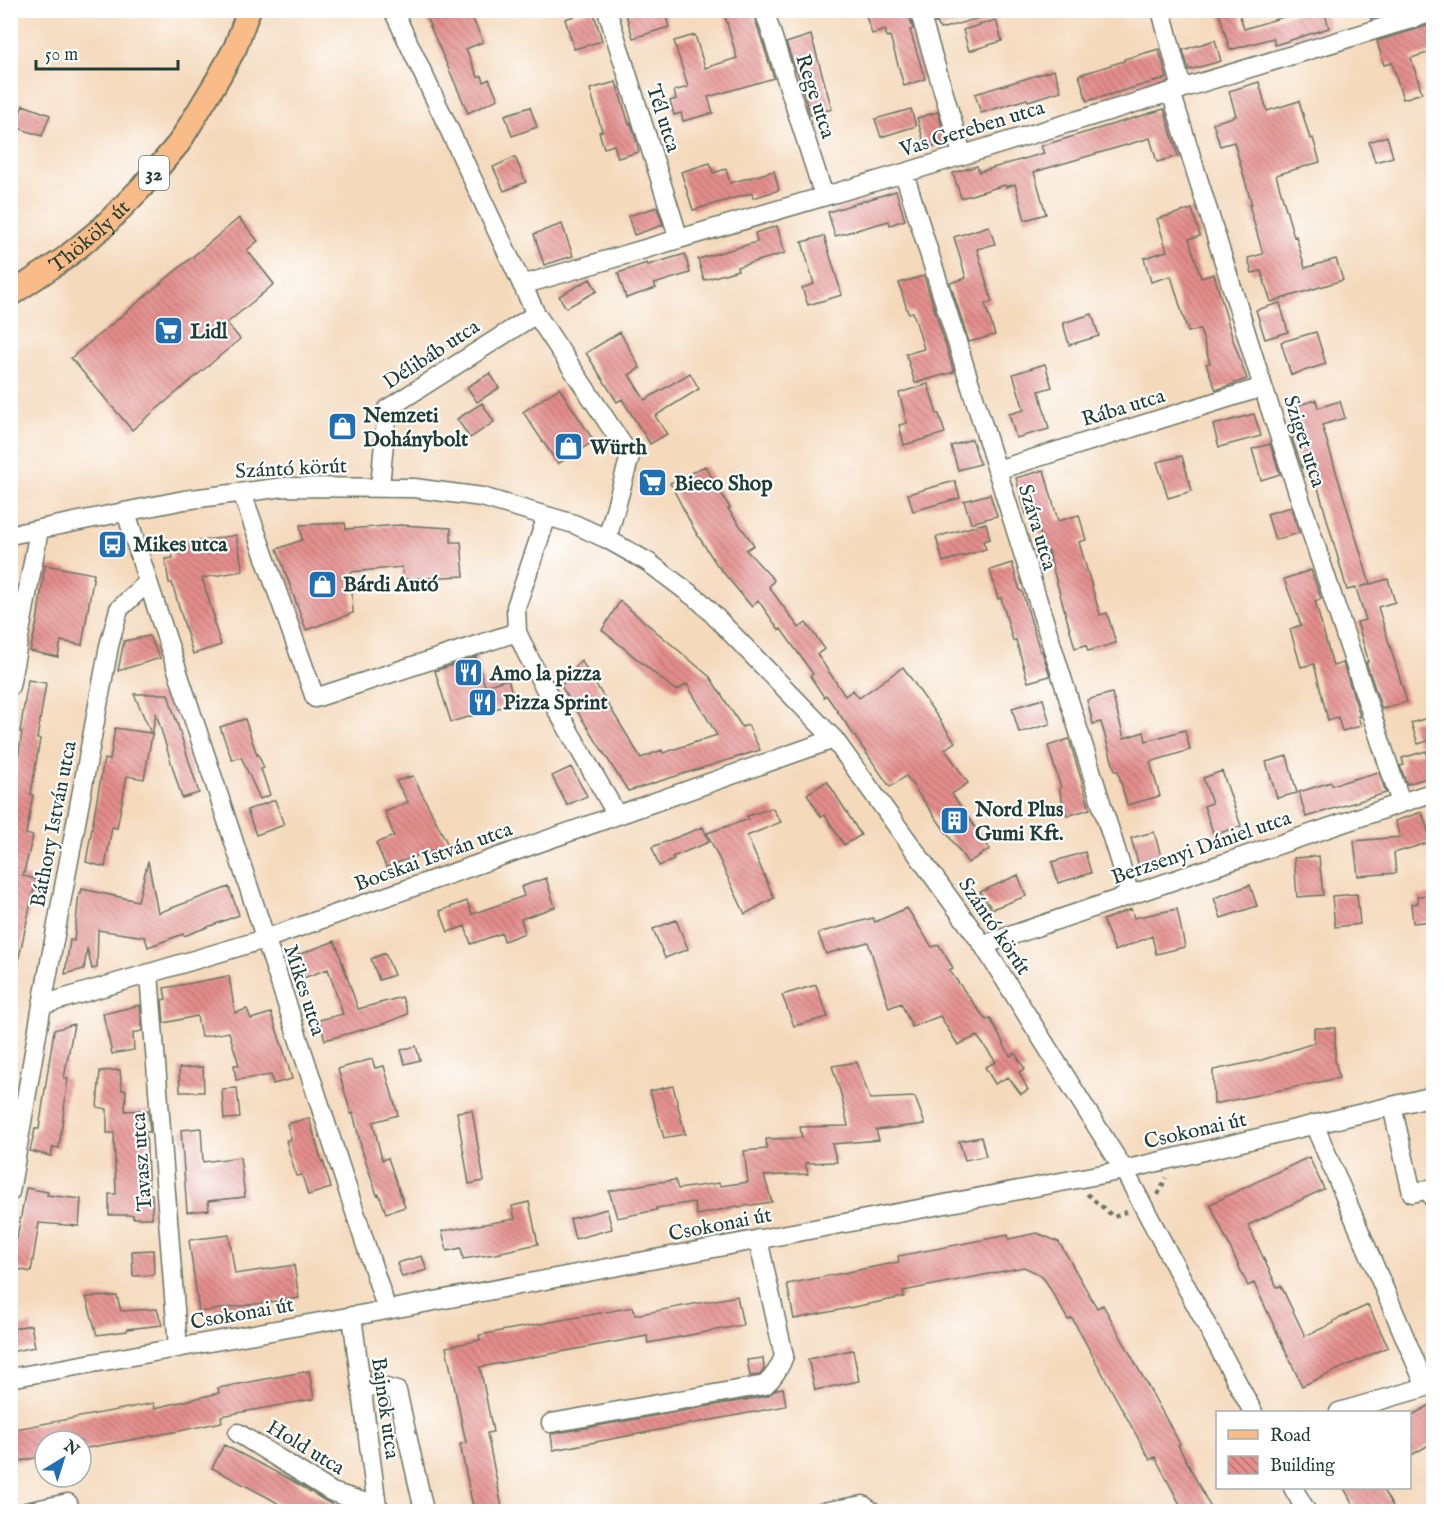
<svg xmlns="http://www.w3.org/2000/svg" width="1444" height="1522" font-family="'IM FELL English',serif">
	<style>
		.building { fill: url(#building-back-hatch) }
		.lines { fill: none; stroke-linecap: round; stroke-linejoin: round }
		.minor-casing { stroke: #6a7463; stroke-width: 21 }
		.major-casing { stroke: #6a7463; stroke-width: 26 }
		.path { stroke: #6a7463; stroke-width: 4; stroke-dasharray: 4.5 4.5; stroke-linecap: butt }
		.minor { stroke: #fff; stroke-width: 18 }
		.major { stroke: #f9bc89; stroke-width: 22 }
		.labels { text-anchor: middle; stroke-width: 4.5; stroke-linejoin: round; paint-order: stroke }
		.shield { fill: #fff; stroke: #627771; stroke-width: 1.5 }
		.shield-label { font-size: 20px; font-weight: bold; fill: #1f3d34 }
		.street-label { font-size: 21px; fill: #1f3d34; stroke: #fff }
		.poi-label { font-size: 21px; font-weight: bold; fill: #1f3d34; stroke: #fff; text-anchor: start }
	</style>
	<defs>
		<pattern id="building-back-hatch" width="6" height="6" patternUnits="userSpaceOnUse" patternTransform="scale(1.5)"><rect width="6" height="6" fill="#e48d8b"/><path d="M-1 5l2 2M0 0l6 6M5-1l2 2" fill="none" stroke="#b87472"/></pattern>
	</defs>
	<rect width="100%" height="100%" fill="#fff"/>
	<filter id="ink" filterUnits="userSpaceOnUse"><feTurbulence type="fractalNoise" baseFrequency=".0167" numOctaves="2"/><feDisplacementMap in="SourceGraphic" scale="12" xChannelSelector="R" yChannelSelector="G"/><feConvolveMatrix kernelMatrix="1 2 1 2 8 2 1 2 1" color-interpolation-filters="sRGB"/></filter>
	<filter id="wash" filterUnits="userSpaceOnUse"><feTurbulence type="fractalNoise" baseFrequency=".008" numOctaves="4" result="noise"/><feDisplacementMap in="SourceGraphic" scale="24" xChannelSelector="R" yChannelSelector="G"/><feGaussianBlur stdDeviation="1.35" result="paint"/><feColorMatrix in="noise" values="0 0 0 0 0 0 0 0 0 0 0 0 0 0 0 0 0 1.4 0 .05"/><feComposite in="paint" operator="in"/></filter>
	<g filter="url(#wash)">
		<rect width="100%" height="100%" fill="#f4d9bb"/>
		<g id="blocks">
			<path class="building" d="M423 10H469L483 42 466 49 478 77 482 76 484 82 489 79 498 99 468 113Z
				M593 10 602 41 574 49 565 19Z
				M640 10H664L669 27 633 38 626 15Z
				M732 10H752L774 78 708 97 713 113 683 121 681 113 674 115 670 101 676 99 674 91 688 87 674 41 695 35 705 68 737 58 724 13Z
				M864 10H908L913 29 910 30 925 79 904 86 890 36 887 37 885 30 872 34Z
				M931 10H989L990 15 940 29 937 22 935 23Z
				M1218 10H1238L1244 29 1306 10H1324L1329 28 1275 45 1273 38 1230 50Z
				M1369 10H1400L1371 19Z
				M996 20 1002 41 969 51 963 30Z
				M1434 24V51L1411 58 1422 93 1403 99 1392 63 1384 65 1377 41Z
				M811 35 832 109 810 115 797 71H796L786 43Z
				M1215 40 1221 61 1189 70 1183 50Z
				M1159 49 1167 78 1087 101 1079 75 1124 61V59Z
				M1054 70 1061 91 1028 101 1027 99 981 113 975 94Z
				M616 82 629 124 631 123 639 152 618 158 614 145 604 148 599 132 602 131 590 89Z
				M1259 82 1267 111 1299 101 1310 139 1313 138 1320 162 1276 175 1294 237 1296 236 1305 268 1336 259 1343 280 1271 302 1261 271 1252 273 1248 258 1263 254 1249 205H1252L1234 142 1220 146 1213 123 1236 116 1229 91Z
				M23 105 50 115 42 136 15 127Z
				M530 107 537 127 512 136 505 115Z
				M911 109 916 126 881 137 875 119Z
				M1164 109 1178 156 1157 162 1150 138 1034 172 1046 214 1025 220 1015 184 1006 187 1005 185 961 198 953 173 977 166 979 172 1044 153 1041 146Z
				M938 112 947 143 926 149 917 118Z
				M1387 136 1393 157 1375 162 1369 142Z
				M515 157 526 182 504 191 493 167Z
				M710 163 713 173 726 169 730 183 774 171 779 190 753 198 752 193 693 210 681 172Z
				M896 191 905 220 890 225 889 221 835 236 828 212Z
				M657 207 663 225 634 235 628 216Z
				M1192 209 1200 236 1189 239 1201 278 1214 274 1233 340 1247 379 1216 390 1206 364 1210 363 1200 329 1188 332 1171 276 1151 282 1144 258 1167 251 1157 219Z
				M239 218 258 241 247 250 274 284 227 323 240 339 132 430 71 358Z
				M562 224 573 256 544 265 534 234Z
				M777 226 785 253 737 267 738 270 704 280 698 259 757 242 755 233Z
				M989 226 995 244 977 249 992 302 985 304 995 335 969 342 950 283 966 278 954 237Z
				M824 236 842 295 808 305 802 288 814 284 802 242Z
				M685 254 690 273 654 284 656 288 626 298 618 273 647 263 648 265Z
				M924 276 954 372 915 383 906 354 924 349 913 312 908 313 899 283Z
				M590 279 597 291 566 308 559 296Z
				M1280 303 1288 332 1265 339 1256 310Z
				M1092 314 1099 336 1069 345 1063 323Z
				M620 332 640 368 629 375 645 400 690 373 699 389 655 416 667 434 650 444 622 399 617 402 586 353Z
				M1316 332 1326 364 1291 375 1281 342Z
				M1045 364 1052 387 1039 391 1049 429 1016 438 1009 414 1024 410 1013 374Z
				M490 373 499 388 477 402 467 387Z
				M928 384 937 414H939L945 433 904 445 899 425 907 423 899 393Z
				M559 388 594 441 558 464 523 412Z
				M1316 400 1318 408 1340 401 1345 418 1322 425 1370 584 1360 587 1388 579 1395 602 1378 607 1407 702 1382 709 1366 662H1368L1367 656 1357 622 1366 620 1356 588 1347 590 1317 484 1313 485 1307 467 1302 468 1292 438 1297 437 1288 408Z
				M482 403 494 422 470 438 457 419Z
				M1254 414 1261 436 1219 447 1213 425Z
				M972 439 980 464 958 470 951 446Z
				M1270 444 1280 474 1261 480 1252 449Z
				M1182 456 1192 491 1168 498 1157 462Z
				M705 466 730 508 728 509 754 545 746 550 774 580 769 587 799 628 806 623 825 649 817 654 845 696 853 690 859 698 903 667 955 742 945 749 968 783 952 794 990 849 968 863 906 776 890 787 826 695 824 697 810 676 813 674 781 629 779 630 758 600 752 607 717 565 695 531 670 483Z
				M1044 470 1058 521 1079 515 1086 540 1079 542 1100 615 1107 613 1116 643 1088 651 1086 645 1075 648 1048 551H1045L1034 512 1026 514 1016 478Z
				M955 481 960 498 913 511 908 494Z
				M990 494 997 516 971 523 964 501Z
				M1291 507 1299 533 1275 540 1267 514Z
				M345 523 346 529 400 525 451 528V542H461L464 576 403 579 402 567 351 572 353 613 306 630 277 549 302 540 300 525Z
				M986 523 990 539 983 541 986 549 943 562 936 537Z
				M236 535 243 571 202 578 215 620H213L221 645 193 654 172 583H169L165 559 173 558 171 546Z
				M1012 563 1020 591H1022L1040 651H1042L1050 676 1028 682 1016 640 1013 641 1001 598 998 599 990 570Z
				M45 565 94 574 82 645 61 641 58 657 30 651 37 622Z
				M1311 570 1321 599 1315 601 1333 666 1343 663 1360 716H1358L1361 726 1342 731 1338 717 1328 720 1314 664 1301 667 1290 629 1301 625 1284 579Z
				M620 601 710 677 742 727 748 725 760 750 628 791 561 686 581 660 641 758 662 750 663 753 717 735 687 684 676 691 602 630Z
				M149 636 160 658 118 671 124 641Z
				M476 657 485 686 508 679 515 703 451 722 435 671Z
				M28 680 46 683 37 739H40L31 794 33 795 26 834 33 836 23 876 36 879 17 967 10 966V791H13L22 732H20Z
				M1112 693 1124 738 1144 732 1146 741 1185 730 1190 750 1150 762 1160 796 1127 805 1118 771H1115L1101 722 1093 724 1087 700Z
				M134 694H168L199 793 182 798 156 713 144 779 127 776 117 828 112 827 105 867 86 862 104 759 110 760 115 728 151 733Z
				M1043 699 1050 724 1019 733 1012 708Z
				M1434 716V739L1418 744 1411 723Z
				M245 719 257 755 258 754 264 768 261 769 270 795 260 799 241 757 232 760 220 727Z
				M1069 739 1090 809 1067 816 1059 789 1061 788 1048 746Z
				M1426 751 1433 776 1407 784 1400 766 1404 765 1402 758Z
				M1287 756 1297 793 1277 798 1266 762Z
				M571 767 587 796 567 805 552 776Z
				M1222 771 1241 826 1214 835 1204 806 1212 803 1203 778Z
				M1379 772 1386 793 1306 817 1299 792 1331 782 1332 785Z
				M413 776 449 847 427 853 426 852 386 867 376 843 394 836 385 812 408 802 396 781Z
				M827 781 861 835 844 845 825 815 821 817 807 794Z
				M275 800 284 825 256 835 247 810Z
				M772 808 781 822 747 836 774 898 745 914 707 833 749 819 747 816Z
				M1422 812 1429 834 1434 833V841L1394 853 1396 873 1358 876 1354 841 1400 837 1395 821Z
				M703 827 709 842 672 857 674 860 659 866 652 847Z
				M1154 832 1163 863 1140 870 1131 838Z
				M1085 852 1091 873 1058 883 1052 862Z
				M1319 856 1323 895 1297 897 1294 858Z
				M148 861 158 913 229 887 239 915 184 936 183 934 148 947 145 937 98 930 97 968 92 969 87 948 84 969 65 974 70 940 74 941 79 893H81L82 889 138 901Z
				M1018 875 1026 896 992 909 980 892Z
				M546 878 555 907 521 919 525 933 504 941 502 933 471 944 465 926 448 932 440 911 467 901 472 914 524 896 521 887Z
				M1250 885 1257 906 1221 918 1214 898Z
				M1357 894 1360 924 1335 927 1332 896Z
				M1434 895V921L1413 923 1411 904 1418 903 1417 896Z
				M907 908 932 947 939 945 953 968 949 970 986 1020 990 1018 1010 1056 1015 1053 1025 1069 1019 1072 1028 1090 1021 1094 1008 1077 995 1084 985 1067 996 1062 977 1036 958 1045 940 1016 912 1027 901 1003 889 1008 868 942 826 954 818 933 873 918 875 922Z
				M1131 909 1134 918 1177 909 1185 947 1156 954 1152 936 1115 951 1103 920Z
				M676 920 688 949 665 958 653 929Z
				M335 941 358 1009 402 997 408 1014 386 1023 325 1040 319 1020 343 1014 328 969 303 978 295 956Z
				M385 953 394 975 379 980 371 959Z
				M229 976 235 1013 247 1009 251 1019 271 1013 286 1058 292 1079 273 1084 271 1075 236 1080 234 1065H239L229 1032 201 1037 197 1016 164 1023 162 1000 166 999 164 988Z
				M816 985 828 1017 794 1026 782 995Z
				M140 1005 142 1031 133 1033 134 1050 112 1054 103 1014Z
				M74 1024 64 1078H68L59 1148 53 1147 51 1156 30 1151 35 1129H39L54 1030Z
				M1314 1028H1335V1060L1339 1078 1214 1104 1213 1070 1262 1060 1314 1043Z
				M416 1046 420 1060 405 1064 401 1050Z
				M372 1059 375 1068 384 1066 398 1115 373 1122 382 1160 388 1158 405 1207 386 1213 379 1194 377 1195 362 1150 353 1113 351 1114 338 1069Z
				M857 1062 870 1099 915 1097 925 1124 876 1130 879 1140 832 1144 837 1162 805 1163 808 1174 764 1176 772 1202 738 1207 737 1206 697 1215 694 1202 656 1208 657 1210 617 1218 609 1191 651 1183 675 1180 678 1189 719 1183 720 1186 748 1182 744 1151 767 1149 766 1139 802 1138 800 1127 848 1126 841 1094 832 1066Z
				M203 1067 204 1092H180L179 1068Z
				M120 1070 122 1090H126L125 1111 148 1110 150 1132H146L149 1194H152V1218H133V1215H109V1194H116L114 1133H107V1109L97 1107 100 1071Z
				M673 1086 685 1134 664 1138 650 1091Z
				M237 1088 240 1118 224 1119 222 1089Z
				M472 1110 484 1181 469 1184 457 1112Z
				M309 1118 322 1162 323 1161 331 1188 308 1195 302 1175 296 1176 286 1141 291 1139 287 1124Z
				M201 1128 203 1162 240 1157 245 1197 208 1201 209 1210 187 1212 181 1130Z
				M981 1137 986 1156 965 1160 959 1141Z
				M1309 1157 1324 1189 1248 1225 1277 1287 1281 1286 1305 1336 1334 1323 1333 1321 1368 1305 1388 1347 1302 1386 1254 1283 1248 1286 1210 1204Z
				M26 1188 48 1192 47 1195 81 1199 79 1226 39 1223 31 1272 10 1267V1258L15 1238H17Z
				M529 1202 538 1244 501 1252V1253L463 1259 461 1248 447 1251 442 1231 515 1219 512 1206Z
				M607 1209 612 1229 575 1239 570 1219Z
				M1037 1233 1059 1242 1097 1308 1103 1305 1180 1444 1178 1445 1213 1512H1184L1155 1457 1150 1460 1072 1318 1068 1320 1045 1280 1039 1274 1024 1267 903 1291 904 1297 794 1319 787 1284 899 1262 898 1256 1008 1235 1009 1239Z
				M229 1235 235 1274 294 1265 299 1298 199 1312 189 1240Z
				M153 1250 154 1275 133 1276 132 1251Z
				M422 1256 427 1270 402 1277 397 1263Z
				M117 1296 121 1311 157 1309 162 1325 127 1329V1331L97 1335 86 1297Z
				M737 1296 743 1325 648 1343 647 1336 480 1367 493 1432 487 1433 503 1512H474L460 1444 466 1443 446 1347 480 1340 479 1335 633 1307 635 1315Z
				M31 1325 35 1347 10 1352V1329Z
				M853 1350 859 1381 815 1390 808 1359Z
				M763 1358 764 1369 760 1375 750 1376 747 1360Z
				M309 1371 314 1399 221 1416 222 1422 179 1431 81 1449V1441H45V1456L10 1463V1430L154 1403 155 1408 219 1393 218 1388Z
				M783 1388 786 1406 553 1450 551 1434 767 1396 777 1389Z
				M1434 1403V1442L1410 1456V1416Z
				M224 1445 291 1480 344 1512H292L269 1498 212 1468Z
				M1344 1488H1382L1396 1512H1357Z"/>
		</g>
	</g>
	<g filter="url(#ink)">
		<use href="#blocks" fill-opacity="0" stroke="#6a7463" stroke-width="1.5"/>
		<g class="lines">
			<defs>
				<path id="minor" d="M393 10 536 314 630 456 607 539
					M607 10 679 239
					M764 10 824 196
					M919 10 962 154
					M1161 10 1182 89
					M1171 92 1263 387 1401 803
					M904 173 1130 895
					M522 285 904 173 1434 12
					M997 470 1263 387
					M380 487 387 409 536 314
					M242 493 315 698 517 632
					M126 512 148 582 212 775 387 1310
					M547 516 516 607 517 632 527 654 549 696 617 815
					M10 535 184 500 284 487 414 488 482 497 574 524 607 539 648 562 701 602 834 739 983 945 1124 1170 1253 1412
					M10 686 39 530
					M983 945 1434 792
					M149 974 178 1348
					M42 1005 265 939 834 739
					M1392 1106 1412 1193 1430 1189 1434 1201
					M1314 1124 1426 1387 1339 1412
					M10 1192 42 1005 109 646 119 609 148 582
					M352 1316 377 1506
					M10 1378 387 1310 1124 1170 1434 1096
					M361 1388 379 1386 397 1391 423 1506
					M551 1423 765 1385C774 1377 780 1367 784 1356L758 1239
					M238 1433 332 1492 377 1506 384 1512
					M1293 1488 1307 1512
					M26 1512 68 1503
					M822 1512 863 1505 873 1512"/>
				<g id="major">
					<path id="s1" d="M10 295 64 259 103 227 141 188 179 143 216 82 235 48 249 10"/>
				</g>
			</defs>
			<use href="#minor" class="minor-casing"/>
			<use href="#major" class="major-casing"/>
			<path class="path" d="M1087 1194 1114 1217 1128 1211
				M1158 1195 1166 1178"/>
			<use href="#minor" class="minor"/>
			<use href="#major" class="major"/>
		</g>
	</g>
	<defs>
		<symbol id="supermarket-square" viewBox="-11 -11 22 22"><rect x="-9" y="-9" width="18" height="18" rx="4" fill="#1f6fb2" stroke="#fff"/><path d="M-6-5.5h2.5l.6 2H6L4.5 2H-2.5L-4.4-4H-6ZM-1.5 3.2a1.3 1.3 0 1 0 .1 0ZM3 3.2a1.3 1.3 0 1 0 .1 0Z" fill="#fff"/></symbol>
		<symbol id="shop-square" viewBox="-11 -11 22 22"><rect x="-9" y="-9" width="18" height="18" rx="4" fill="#1f6fb2" stroke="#fff"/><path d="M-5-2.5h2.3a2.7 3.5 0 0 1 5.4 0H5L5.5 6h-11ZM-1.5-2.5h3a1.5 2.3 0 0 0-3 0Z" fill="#fff"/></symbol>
		<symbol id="bus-square" viewBox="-11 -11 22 22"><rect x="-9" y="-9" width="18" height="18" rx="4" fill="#1f6fb2" stroke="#fff"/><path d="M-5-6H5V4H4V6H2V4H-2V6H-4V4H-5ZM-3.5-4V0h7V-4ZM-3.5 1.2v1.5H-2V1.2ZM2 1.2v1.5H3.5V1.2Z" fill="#fff"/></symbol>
		<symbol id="restaurant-square" viewBox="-11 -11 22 22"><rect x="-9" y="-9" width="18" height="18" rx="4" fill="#1f6fb2" stroke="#fff"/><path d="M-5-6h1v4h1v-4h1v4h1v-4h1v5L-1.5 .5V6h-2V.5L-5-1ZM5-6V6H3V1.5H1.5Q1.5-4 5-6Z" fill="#fff"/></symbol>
		<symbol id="building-square" viewBox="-11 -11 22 22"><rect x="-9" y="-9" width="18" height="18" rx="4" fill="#1f6fb2" stroke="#fff"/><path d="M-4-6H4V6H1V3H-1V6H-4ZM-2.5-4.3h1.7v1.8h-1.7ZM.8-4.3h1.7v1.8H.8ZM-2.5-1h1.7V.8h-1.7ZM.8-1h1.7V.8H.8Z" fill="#fff"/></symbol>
	</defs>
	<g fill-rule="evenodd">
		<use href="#supermarket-square" x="152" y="314" width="33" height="33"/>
		<use href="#shop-square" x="326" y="410" width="33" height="33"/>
		<use href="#shop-square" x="552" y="430" width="33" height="33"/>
		<use href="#supermarket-square" x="636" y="466" width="33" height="33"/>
		<use href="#bus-square" x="96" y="528" width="33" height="33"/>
		<use href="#shop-square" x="306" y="568" width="33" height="33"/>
		<use href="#restaurant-square" x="452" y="656" width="33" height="33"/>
		<use href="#restaurant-square" x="466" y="686" width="33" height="33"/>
		<use href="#building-square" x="938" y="804" width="33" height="33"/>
	</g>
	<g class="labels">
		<rect class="shield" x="139" y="156" width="30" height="34" rx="4.5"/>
		<g class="shield-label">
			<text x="154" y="180">32</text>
		</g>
		<g class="street-label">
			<text transform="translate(816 96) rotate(72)" y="7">Rege utca</text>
			<text transform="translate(664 118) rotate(72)" y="7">Tél utca</text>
			<text transform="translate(972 128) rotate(-17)" y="7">Vas Gereben utca</text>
			<text dy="7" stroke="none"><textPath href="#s1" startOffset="99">Thököly út</textPath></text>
			<text transform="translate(431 354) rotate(-33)" y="7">Délibáb utca</text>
			<text transform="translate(1123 407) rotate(-17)" y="7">Rába utca</text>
			<text transform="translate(1305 441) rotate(72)" y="7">Sziget utca</text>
			<text transform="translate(291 468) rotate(-3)" y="7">Szántó körút</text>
			<text transform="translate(1038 527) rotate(73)" y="7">Száva utca</text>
			<text transform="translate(53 824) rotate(-79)" y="7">Báthory István utca</text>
			<text transform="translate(1201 847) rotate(-19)" y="7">Berzsenyi Dániel utca</text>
			<text transform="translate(433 856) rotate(-20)" y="7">Bocskai István utca</text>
			<text transform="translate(995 926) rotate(56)" y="7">Szántó körút</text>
			<text transform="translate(305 990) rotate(72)" y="7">Mikes utca</text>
			<text transform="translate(1195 1130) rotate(-13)" y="7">Csokonai út</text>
			<text transform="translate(141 1162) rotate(-94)" y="7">Tavasz utca</text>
			<text transform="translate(720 1224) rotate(-11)" y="7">Csokonai út</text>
			<text transform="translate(242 1313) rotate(-10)" y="7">Csokonai út</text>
			<text transform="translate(386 1408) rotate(82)" y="7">Bajnok utca</text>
			<text transform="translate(306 1447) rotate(31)" y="7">Hold utca</text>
		</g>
		<g class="poi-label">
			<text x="190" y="338">Lidl</text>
			<text x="363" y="422">Nemzeti<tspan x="363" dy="24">Dohánybolt</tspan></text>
			<text x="590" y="454">Würth</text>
			<text x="674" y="490">Bieco Shop</text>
			<text x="133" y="551">Mikes utca</text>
			<text x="343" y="591">Bárdi Autó</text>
			<text x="490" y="680">Amo la pizza</text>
			<text x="503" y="709">Pizza Sprint</text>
			<text x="975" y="816">Nord Plus<tspan x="975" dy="24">Gumi Kft.</tspan></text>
		</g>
	</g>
	<rect width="1444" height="1522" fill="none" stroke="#fff" stroke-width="36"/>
	<rect x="1216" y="1411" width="195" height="78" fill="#ffffff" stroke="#a5b1ae" stroke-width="1.5"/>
	<rect x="1228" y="1430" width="30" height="9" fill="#f9bc89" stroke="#a5b1ae" stroke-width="1.5"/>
	<text x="1270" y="1441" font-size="18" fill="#1f3d34">Road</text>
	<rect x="1228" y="1456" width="30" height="18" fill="url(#building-back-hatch)" stroke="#a5b1ae" stroke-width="1.5"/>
	<text x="1270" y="1471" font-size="18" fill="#1f3d34">Building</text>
	<g transform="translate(63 1459) rotate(38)"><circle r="28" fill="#ffffff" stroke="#a5b1ae" stroke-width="1.5"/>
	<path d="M0-4.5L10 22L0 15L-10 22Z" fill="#1f6fb2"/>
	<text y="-9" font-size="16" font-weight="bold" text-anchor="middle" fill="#1f3d34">N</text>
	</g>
	<path d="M36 60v9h142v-9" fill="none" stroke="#1f3d34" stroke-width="3"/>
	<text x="45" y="60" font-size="18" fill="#1f3d34" stroke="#ffffff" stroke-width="4.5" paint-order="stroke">50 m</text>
</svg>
